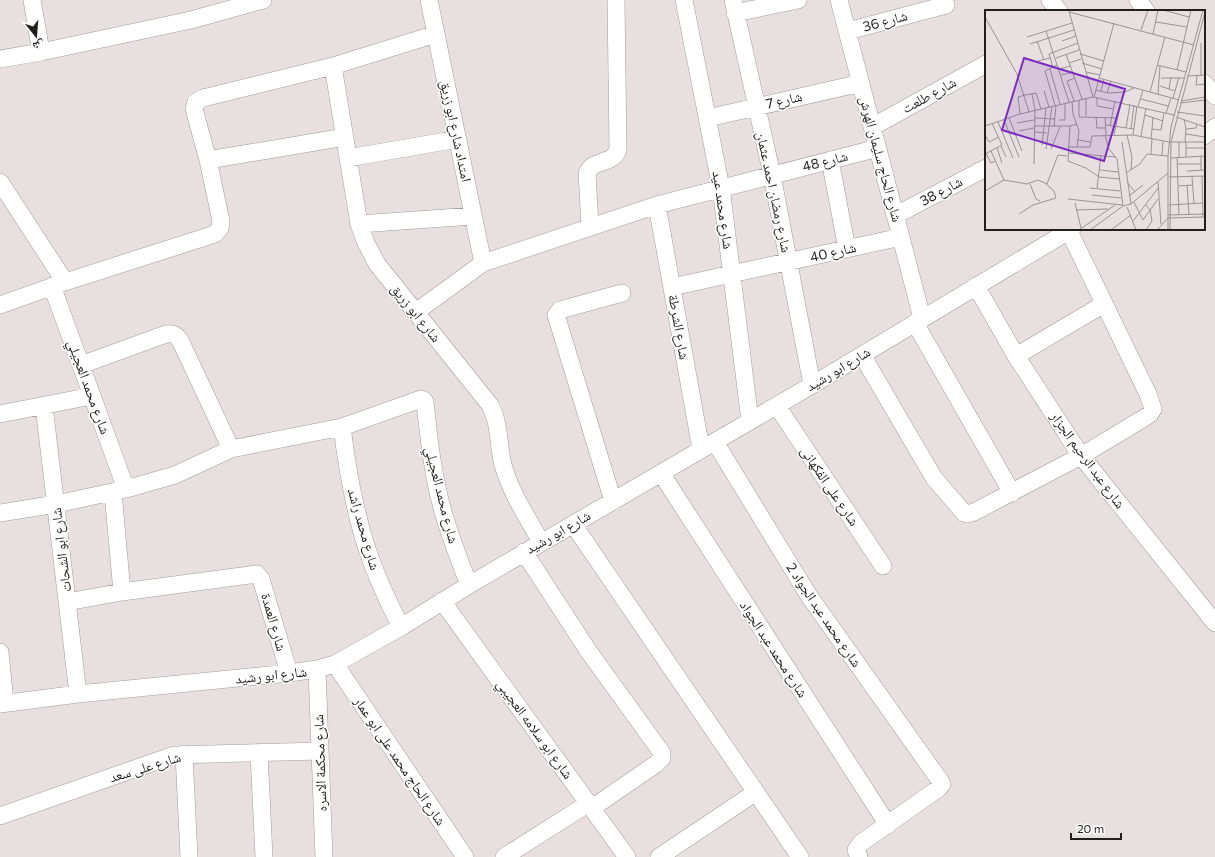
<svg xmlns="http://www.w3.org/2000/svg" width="1215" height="857" font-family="Commissioner,'Noto Naskh Arabic',sans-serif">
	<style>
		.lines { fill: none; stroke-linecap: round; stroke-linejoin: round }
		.minor-casing { stroke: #a29b9b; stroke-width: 18 }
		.minor { stroke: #fff; stroke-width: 17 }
		.labels { text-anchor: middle; stroke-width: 3; stroke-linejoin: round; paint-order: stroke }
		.street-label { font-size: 14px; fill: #221f1f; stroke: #fff }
		.inset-road { fill: none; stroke: #999393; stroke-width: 1 }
		.view { fill: #7b2cbf; fill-opacity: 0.15; stroke: #7b2cbf; stroke-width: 2 }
		.inset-edge { fill: none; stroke: #221f1f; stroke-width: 2 }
	</style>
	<rect width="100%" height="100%" fill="#e8e0e0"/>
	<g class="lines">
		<defs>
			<path id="minor" d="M32 0 41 52
				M429 0 483 263
				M684 0 721 188 750 421
				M733 0 772 175 812 385
				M839 0 922 318
				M1050 0 1059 11
				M1138 0 1146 11
				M735 13 798 0
				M848 31 946 5
				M0 59 41 52 191 20 263 0
				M333 66 359 224 366 243 377 264 490 405C500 423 498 445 503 465 511 493 527 517 541 542
				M1204 83 1215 96
				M708 118 861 83
				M872 127 986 64
				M1204 136 1215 127
				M348 158 458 139
				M208 160 345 137
				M830 160 847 249
				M0 182 65 282
				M657 205 701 449
				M896 215 986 168
				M359 224 473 216
				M590 226 587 173C587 172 591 168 591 167 600 161 616 161 618 149L616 0
				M52 286 126 489
				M976 286 1016 356 1081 456 1215 623
				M672 287 901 237
				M0 305 65 282 215 234 220 228 221 221 208 160 194 109 196 102 203 98 333 66 436 34
				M416 312 483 263 657 205 878 148
				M915 323 1012 493
				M862 355 934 478 964 513 967 514 974 512 1081 456 1144 418 1150 414 1153 409 1148 394 1069 231
				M1016 356 1104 304
				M81 365 166 334C173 333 176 335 180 340L231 449
				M44 406 78 694
				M777 406 883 566
				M0 414 92 396
				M342 427C347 468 354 509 367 549 376 576 388 602 401 627
				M715 442 809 596 941 782 942 784 939 788 861 843 856 850 859 857
				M661 473 888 825
				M113 492 122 592
				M613 501 556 315 560 310 622 293
				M0 513 56 504 126 489 175 475 231 449 342 427 421 399 424 400 425 402C429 440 433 478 444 515 451 539 460 562 469 585
				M573 524 800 857
				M524 552 589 652 662 753V758L656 764 592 808
				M442 601 627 857
				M67 602 122 592 257 574 261 579 289 673
				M0 652 5 703
				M335 664 465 857
				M317 669 324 857
				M0 704 78 694 289 673 317 669 335 664 401 627 469 585 812 385 1072 229
				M259 753 264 857
				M184 754 189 857
				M0 816 174 755 320 751
				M504 857 589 803
				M659 857 756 792"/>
		</defs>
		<use href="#minor" class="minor-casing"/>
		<use href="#minor" class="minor"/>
	</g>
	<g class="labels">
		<g class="street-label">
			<text transform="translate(885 21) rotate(-15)" y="5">شارع 36</text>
			<text transform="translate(929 95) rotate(-29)" y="5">شارع طلعت</text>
			<text transform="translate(784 100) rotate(-13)" y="5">شارع 7</text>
			<text transform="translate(456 131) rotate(78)" y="5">امتداد شارع ابو زريق</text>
			<text transform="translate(881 159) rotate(75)" y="5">شارع الحاج سليمان الهرش</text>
			<text transform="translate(825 161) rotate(-14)" y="5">شارع 48</text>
			<text transform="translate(941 191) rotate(-28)" y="5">شارع 38</text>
			<text transform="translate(774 192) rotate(78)" y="5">شارع رمضان احمد عثمان</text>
			<text transform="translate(723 210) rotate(82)" y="5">شارع محمد عيد</text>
			<text transform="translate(833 252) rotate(-13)" y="5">شارع 40</text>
			<text transform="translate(416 313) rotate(51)" y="5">شارع ابو زريق</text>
			<text transform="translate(679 327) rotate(80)" y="5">شارع الشرطة</text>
			<text transform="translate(838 369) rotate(-31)" y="5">شارع ابو رشيد</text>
			<text transform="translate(89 387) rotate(70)" y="5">شارع محمد العجيلي</text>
			<text transform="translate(1088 460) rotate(54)" y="5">شارع عبد الرحيم الجزار</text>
			<text transform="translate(830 486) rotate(56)" y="5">شارع على الفكهانى</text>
			<text transform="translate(442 495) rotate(76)" y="5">شارع محمد العجيلي</text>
			<text transform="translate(364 529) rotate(74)" y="5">شارع محمد راشد</text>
			<text transform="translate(558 532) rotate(-30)" y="5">شارع ابو رشيد</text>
			<text transform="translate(61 550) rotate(-97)" y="5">شارع ابو الشحات</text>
			<text transform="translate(824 615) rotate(56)" y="5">شارع محمد عبد الجواد 2</text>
			<text transform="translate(274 622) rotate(74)" y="5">شارع العمدة</text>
			<text transform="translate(774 649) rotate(57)" y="5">شارع محمد عبد الجواد</text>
			<text transform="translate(271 675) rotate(-6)" y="5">شارع ابو رشيد</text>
			<text transform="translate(535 729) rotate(54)" y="5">شارع ابو سلامه العجيبي</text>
			<text transform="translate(400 761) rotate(56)" y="5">شارع الحاج محمد على ابو عمار</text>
			<text transform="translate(320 763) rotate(-92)" y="5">شارع محكمة الاسره</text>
			<text transform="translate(145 767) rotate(-17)" y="5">شارع على سعد</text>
		</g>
	</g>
	<g transform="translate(985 10)">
		<rect width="220" height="220" fill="#e8e0e0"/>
		<path class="inset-road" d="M178 0 204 7M84 1 108 87M84 2 209 35M0 7 32 64 44 102M171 12 202 17M156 20 163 0M61 21 84 92M168 24 173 0M42 27 87 13M52 31 59 50M77 31 91 26M45 34 89 20M81 44 97 89M95 44 119 51M71 48 94 40M53 51 65 48M84 53 96 49M97 53 117 59M172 55 201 62M68 57 64 44 93 33M65 59 75 94M74 59 86 56M192 60 206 0M101 62 115 65M76 65 88 62M202 66 220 65M212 66 211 75 220 74M216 66V33M114 68 194 90M176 68H200M175 76 190 81M184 79 186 67M111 80 123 83 140 82 149 78M59 81 64 97M116 81 119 69M165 82 180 27M122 83 126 71M47 84 50 100M173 84 175 56M109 87 129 13M112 87V96L128 99M188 88 194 67M156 89 183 96M94 90V107L133 108M89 91 82 71 90 68M196 91 220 87M87 92 88 104 94 121 92 137M195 93 220 90M70 95 60 61 72 55M153 96 158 80M192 102 220 106M181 103 186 88M35 104 33 87 40 85 51 83 56 99M160 105 178 111M101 106V88M111 107 112 118H121M120 107 121 125M191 107 220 117M24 108 37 141M49 108 70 109M199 109 201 119 200 132M19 110 34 147M74 110H80V93M13 112 28 148M32 113 49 110M121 115 149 119M0 116 35 104 108 87 189 105M49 116H85L92 114M85 116 83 151 101 158 114 167 134 169M125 116 130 91M69 117 71 95M141 118 145 94M146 119 149 95M167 119 168 107M201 119 211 118 212 114M34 121 49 118M49 122 62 123M201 124 220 127M0 125 4 132 14 127M120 125 124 139 132 149 138 196M129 125 136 92M142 125 147 147 146 160M148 125 152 96M156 126 161 98M166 128 167 119 176 120 179 103M93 130 105 132M137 132 146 194M194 132V147M201 132V147M57 135 61 98M16 136 21 147M83 137H105L107 126 148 125 184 132H220M12 138 17 153M201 138H220M61 139 67 96M66 139 75 117M1 143 6 153 10 151M83 143 131 147M0 144 17 135 7 113M166 144 167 128M177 145 178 131M216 146V160M192 147 194 205M185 148 220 146M49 154 50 100M192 154H216M115 160 133 162M202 161 220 160M141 163 155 154 162 144 183 146M217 166 218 207M184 167 220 166M207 167 209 193M19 170 42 174 53 170 62 174 73 145 82 146M142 172 150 182M173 172 176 214M45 174 51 189 55 191M202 175 204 204M193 176 208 175M105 178 135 181M112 178 116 145M0 181 19 170 6 141M107 185 136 188M144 186 158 175M83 189 137 195M149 192 158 210 173 189M90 193 96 218M161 195 165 200 167 211 161 220M184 195 217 193M138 196 146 194 183 163M142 197 151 220M91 200 123 199M34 204 48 195 71 188 69 181 61 174M183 205 220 204M148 211 174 177M94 220 130 195M105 220 138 196M126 220 146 205M172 220 183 208 220 207M183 220V146L186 117 218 0M185 220 186 132 220 2"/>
		<path class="view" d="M39 48 140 79 119 151 17 120Z"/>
		<rect width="220" height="220" class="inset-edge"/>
	</g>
	<g transform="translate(36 36) rotate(163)" stroke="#ffffff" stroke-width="3" paint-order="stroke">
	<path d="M0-3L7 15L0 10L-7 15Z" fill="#221f1f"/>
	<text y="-6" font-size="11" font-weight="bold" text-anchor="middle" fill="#221f1f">ش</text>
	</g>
	<path d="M1071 833v6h50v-6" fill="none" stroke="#221f1f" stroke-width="2"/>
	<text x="1077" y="833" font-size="12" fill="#221f1f" stroke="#ffffff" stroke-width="3" paint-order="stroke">20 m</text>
</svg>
